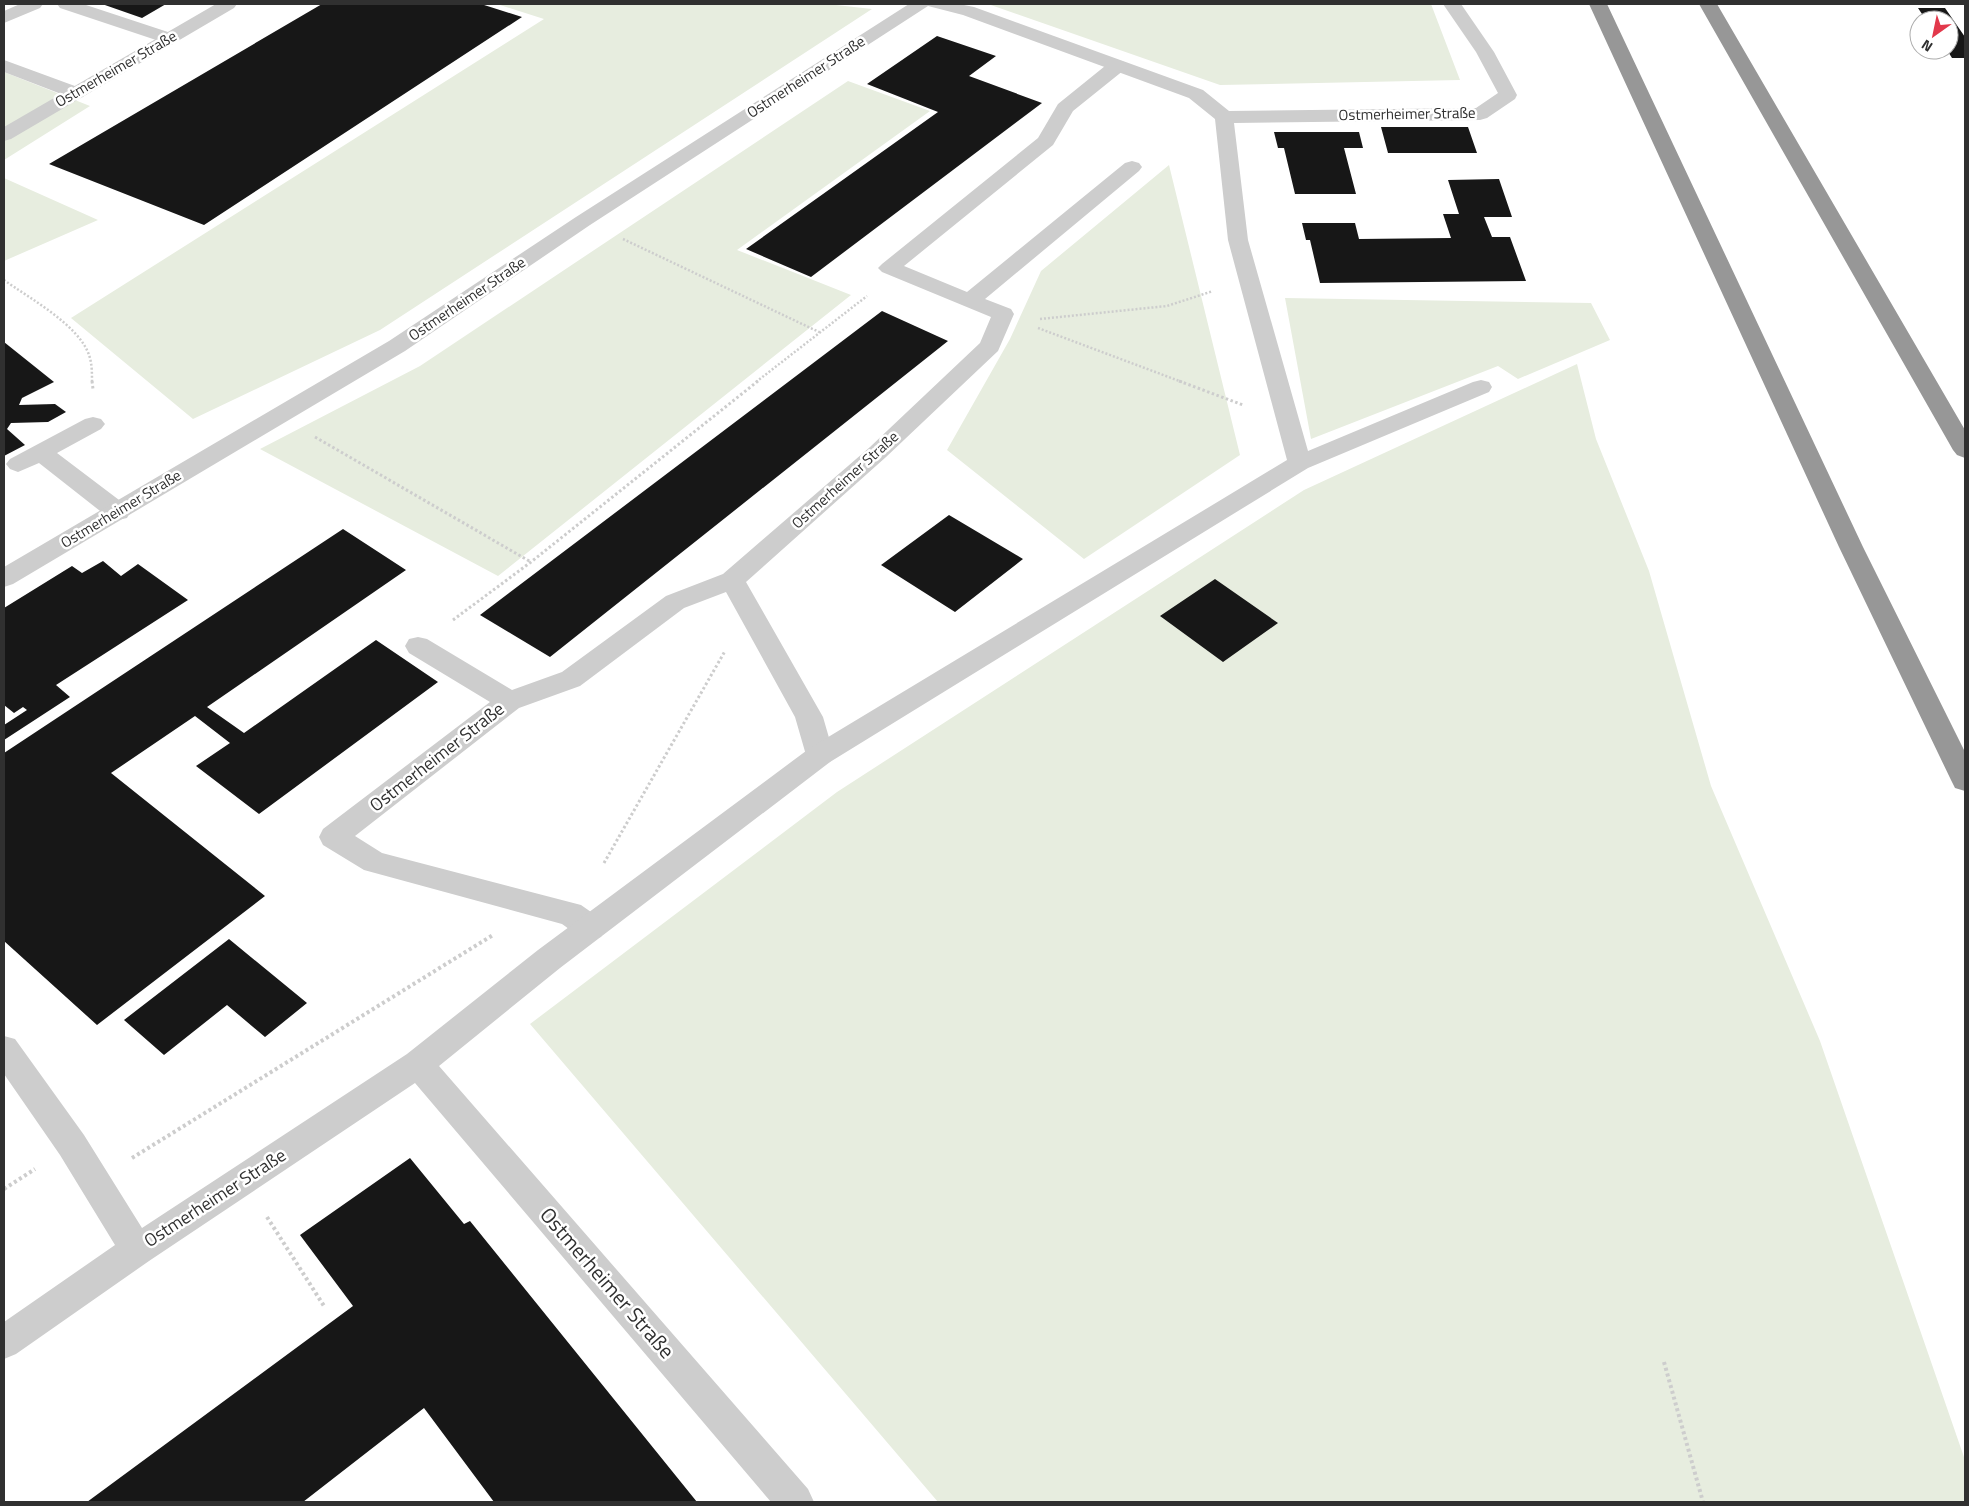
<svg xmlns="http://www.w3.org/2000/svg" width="1969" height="1506" font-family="'Titillium Web',sans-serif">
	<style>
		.green { fill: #e7eddf }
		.building { fill: #171717 }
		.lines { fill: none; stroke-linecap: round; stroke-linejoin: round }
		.path-far2 { stroke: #cdcdcd; stroke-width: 2.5; stroke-dasharray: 2 2; stroke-linecap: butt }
		.path-far1 { stroke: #cdcdcd; stroke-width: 3; stroke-dasharray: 2.5 2.5; stroke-linecap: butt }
		.path { stroke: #cdcdcd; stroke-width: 4; stroke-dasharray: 3 3; stroke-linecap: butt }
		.lane { fill: #cdcdcd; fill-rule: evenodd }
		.street { fill: #cdcdcd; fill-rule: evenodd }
		.highway { fill: #979797; fill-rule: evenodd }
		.labels { text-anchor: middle; stroke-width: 5; stroke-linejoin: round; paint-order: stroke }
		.far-street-label { font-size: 15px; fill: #303030; stroke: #fff }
		.street-label { font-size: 18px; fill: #303030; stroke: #fff }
		.near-street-label { font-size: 21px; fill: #303030; stroke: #fff }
	</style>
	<rect width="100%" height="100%" fill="#fff"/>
	<path class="green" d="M497 4H827L872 9 380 330 193 419 71 318 544 19Z
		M988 4H1431L1460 80 1220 85Z
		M4 72 90 106 4 160Z
		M848 81 930 111 737 250 851 295 498 576 260 449 420 366Z
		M1169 165 1240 455 1084 559 947 450 1010 339 1041 271Z
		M4 178 98 220 4 261Z
		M1285 298 1591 303 1610 340 1518 379 1498 366 1311 439Z
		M1577 364 1596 439 1649 571 1711 786 1820 1041 1965 1460V1502H938L530 1024 837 792 1304 490Z"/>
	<path class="building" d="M102 4H166L142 18Z
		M322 4H481L522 17 204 225 49 164Z
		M1918 8H1945L1965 37V58H1952L1947 50H1949V20H1926Z
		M937 36 996 56 969 76 1042 103 811 277 746 249 938 112 867 84Z
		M1381 127H1468L1477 153H1388Z
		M1274 132H1359L1363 148H1344L1356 194H1295L1284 148H1278Z
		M1499 179 1512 217H1484L1492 237H1510L1526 281 1320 283 1310 240H1306L1302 223H1355L1359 239 1451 238 1443 214H1459L1448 180Z
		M882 311 948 341 550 657 480 615Z
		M4 342 54 382 22 398 19 405 55 404 66 412 48 422 11 423 7 429 25 445 4 456Z
		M949 515 1023 559 955 612 881 565Z
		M343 529 406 570 207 707 244 733 376 640 438 682 259 814 196 766 230 743 195 716 111 773 265 896 97 1025 4 941V753Z
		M103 561 121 576 138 564 188 600 56 685 70 697 4 740V725L27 710 23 707 14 713 4 705V608L72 566 82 573Z
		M1215 579 1278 623 1223 662 1160 616Z
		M229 939 307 1003 265 1037 227 1005 164 1055 124 1020Z
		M410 1158 464 1224 470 1221 697 1502H494L424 1408 303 1502H87L353 1306 300 1235Z"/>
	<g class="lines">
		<path class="path-far2" d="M623 239 819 332
			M4 280C29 298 79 325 89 355 92 363 92 373 92 382
			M1040 319 1167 306 1213 291
			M1038 328 1182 382
			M756 382 867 296"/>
		<path class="path-far1" d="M92 381 93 389
			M1179 381 1243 405
			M315 437 531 562
			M453 620 531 562 758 381
			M604 863 725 651"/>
		<path class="path" d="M132 1158 493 935
			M4 1189 35 1169
			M267 1217 324 1306
			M1664 1362 1703 1502"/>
		<path class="lane" d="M20 4H43L40 8 4 23V11Z
			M57 4H83L174 34 177 38 174 42 168 43 162 42 60 8Z
			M4 60 83 89 85 93 83 97 76 99 69 97 4 72Z
			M1117 60 1124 62 1126 66 1124 70 1073 111 1053 145 904 266 967 292 1125 163 1132 161 1139 163 1142 167 1139 171 985 299 1011 309 1014 314 998 351 886 457 746 582 823 717 834 755 830 762 820 765 810 762 806 755 795 717 726 592 684 608 580 686 519 708 355 836 382 853 581 905 601 919 605 928 601 937C583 943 576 934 562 924L364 870 323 845 319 837 323 829 490 702 409 653 405 646 409 639 418 637 427 639 512 690 562 672 666 596 723 574 870 447 980 343 991 317 882 272 878 268 882 264 1038 138 1058 104 1110 62Z
			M93 417 101 419 105 424 101 429 57 453 127 506 130 512 127 518 118 520 109 518 39 463 18 472 10 469 6 464 10 459 85 419Z"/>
		<path class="street" d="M216 4H237L234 8 11 139 4 141V127Z
			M909 4H959L974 7 1203 90 1229 111 1476 108 1498 93 1476 52 1443 4H1461L1494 52 1517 95 1515 99 1487 118 1480 120 1234 123 1248 240 1308 451 1473 382 1481 380 1489 382 1492 387 1489 392 1308 468 830 762 560 968 439 1066 808 1489 814 1502H771L415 1083 149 1261 16 1354 4 1359V1322L115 1245 60 1155 4 1074V1036L15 1039 84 1135 142 1228 407 1054 538 950 810 748 1287 460 1228 240 1215 119 1189 98 963 15 928 6 590 225 405 351 13 584 4 587V567L389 341 576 217Z"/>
		<path class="highway" d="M1589 4H1607L1863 547 1965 752V791L1955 788 1951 780 1839 547Z
			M1699 4H1717L1965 430V458L1957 455 1953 450Z"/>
	</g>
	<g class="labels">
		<g class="far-street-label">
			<text transform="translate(116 69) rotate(-30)" y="5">Ostmerheimer Straße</text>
			<text transform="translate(806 77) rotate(-33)" y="5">Ostmerheimer Straße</text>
			<text transform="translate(1407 114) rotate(-1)" y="5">Ostmerheimer Straße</text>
			<text transform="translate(467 299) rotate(-34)" y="5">Ostmerheimer Straße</text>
			<text transform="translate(845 480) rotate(-42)" y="5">Ostmerheimer Straße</text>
			<text transform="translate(121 509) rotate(-31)" y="5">Ostmerheimer Straße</text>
		</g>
		<g class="street-label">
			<text transform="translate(437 757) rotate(-38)" y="6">Ostmerheimer Straße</text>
			<text transform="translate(215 1198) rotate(-33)" y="6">Ostmerheimer Straße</text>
		</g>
		<g class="near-street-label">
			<text transform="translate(607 1283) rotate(49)" y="7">Ostmerheimer Straße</text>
		</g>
	</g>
	<rect width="1969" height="1506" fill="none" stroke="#303030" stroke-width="10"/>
	<g transform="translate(1934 35) rotate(213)"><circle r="24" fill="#ffffff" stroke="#acacac"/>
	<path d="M0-4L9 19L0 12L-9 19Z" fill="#e2384b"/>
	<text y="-8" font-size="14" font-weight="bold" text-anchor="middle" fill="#303030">N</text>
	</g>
</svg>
